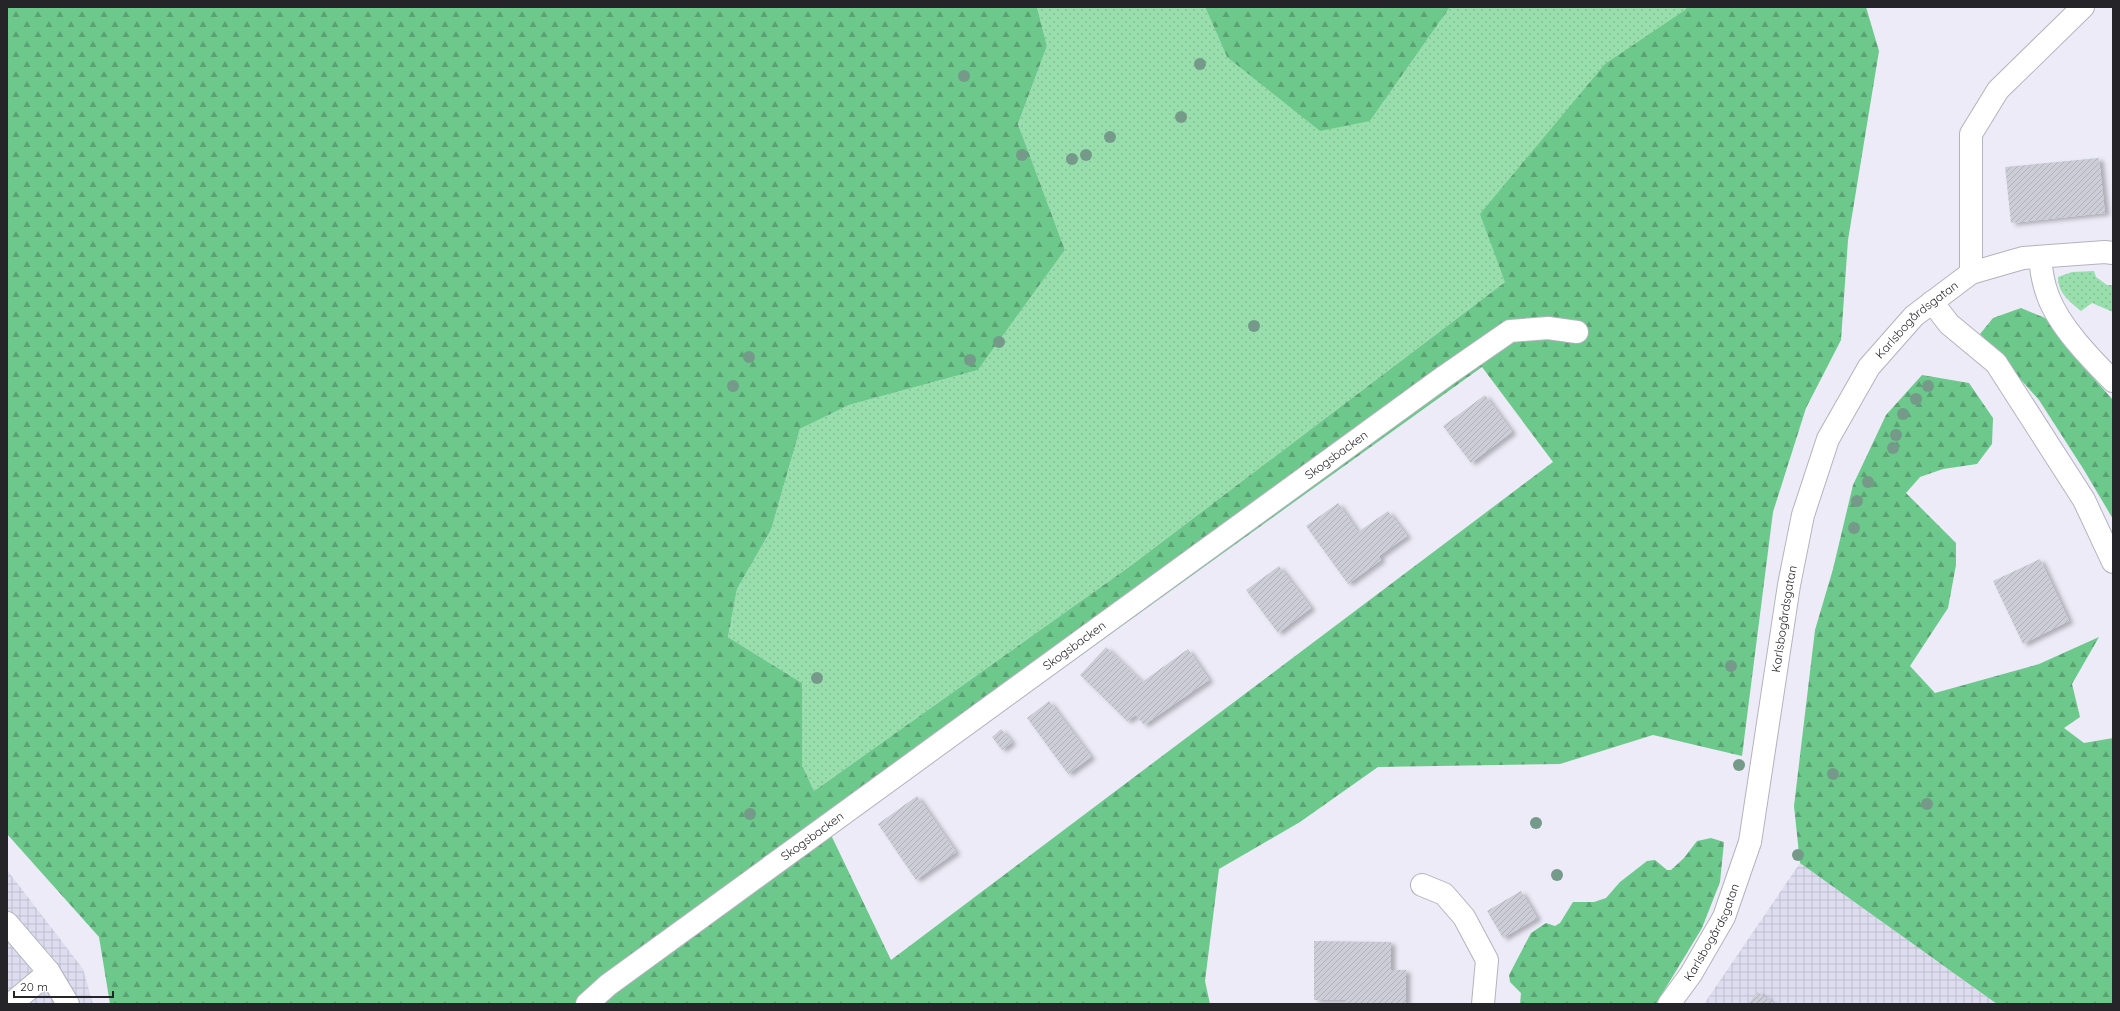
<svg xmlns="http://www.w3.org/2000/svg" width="2120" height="1011" font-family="Quicksand,sans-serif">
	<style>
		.industrial { fill: url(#industrial-grid) }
		.grass { fill: url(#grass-dots) }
		.forest { fill: url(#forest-firs); fill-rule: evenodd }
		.building { fill: url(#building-hatch); filter: url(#shadow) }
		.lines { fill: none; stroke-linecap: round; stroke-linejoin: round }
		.minor-casing { stroke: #b3b3be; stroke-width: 24 }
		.minor { stroke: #fff; stroke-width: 22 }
		.tree { fill: #759a8a }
		.labels { text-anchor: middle; stroke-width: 3; stroke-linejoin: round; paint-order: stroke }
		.street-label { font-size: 12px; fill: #252429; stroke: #fff }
	</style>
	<defs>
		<pattern id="industrial-grid" width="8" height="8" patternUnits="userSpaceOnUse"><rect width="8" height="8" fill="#deddf0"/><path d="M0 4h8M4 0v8" fill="none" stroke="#bebece"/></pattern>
		<pattern id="grass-dots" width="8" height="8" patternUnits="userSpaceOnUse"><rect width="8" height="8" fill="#98dfad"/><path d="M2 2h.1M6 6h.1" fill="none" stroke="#83bf95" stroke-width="1.8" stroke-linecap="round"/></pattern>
		<pattern id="forest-firs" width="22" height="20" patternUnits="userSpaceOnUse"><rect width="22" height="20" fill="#6dc88b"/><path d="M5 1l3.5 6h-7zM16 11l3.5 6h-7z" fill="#59a272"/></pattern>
		<pattern id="building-hatch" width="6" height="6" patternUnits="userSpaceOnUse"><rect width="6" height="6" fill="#cdcdd8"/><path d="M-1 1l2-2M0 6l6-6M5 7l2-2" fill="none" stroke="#b0b0b9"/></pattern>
		<filter id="shadow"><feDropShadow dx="4.5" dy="2.5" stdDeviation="2" flood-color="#0004"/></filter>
	</defs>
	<rect width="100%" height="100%" fill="#ecebf7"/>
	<path class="industrial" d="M1800 863 1997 1004H1704Z
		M7 870 83 969 93 1004H7Z"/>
	<path class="grass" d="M1037 7H1205L1227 57 1370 121 1450 7H1687L1505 282 1129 567 814 791 802 765V683L728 637 737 589 771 530 800 429 849 405 978 370 1065 250 1018 124 1047 46Z
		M2094 271 2096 277 2107 285H2113V312L2092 303 2081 311C2069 301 2058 293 2058 277L2072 272Z"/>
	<path class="forest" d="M7 7H1037L1047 46 1018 124 1065 250 978 370 849 405 800 429 771 530 737 589 728 637 802 683V765L814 791 1129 567 1505 282 1480 214 1605 64 1685 10 1687 7H1866L1879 51 1848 240 1841 340 1806 408 1773 512 1742 756 1653 735 1560 764 1378 767 1300 822 1219 869 1205 981 1210 1004H110L99 937 7 834ZM1482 367 1553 462 891 960 831 835Z
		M1205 7H1450L1370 121 1320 131 1227 57Z
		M2021 308 2045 318 2079 362 2113 400V519L2084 470 2039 400 1980 334 1993 318Z
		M1922 375 1969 383 1993 418 1992 444 1977 464 1943 469 1920 477 1906 493 1956 543V565L1948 608 1910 666 1935 693 2039 664 2099 637 2072 684 2080 717 2064 728 2084 743 2113 738V1004H1997L1800 863 1794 806 1815 630 1833 569 1853 485 1886 415Z
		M1711 838 1724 842 1720 882 1702 928 1656 1004H1520L1521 993 1510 982 1509 975 1531 933 1546 923 1555 926 1560 923 1573 902H1594L1606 898 1620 882 1647 861 1655 860 1667 870H1671L1684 858 1697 841Z"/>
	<path class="building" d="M2099 158 2105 213 2011 223 2005 167Z
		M1485 395 1512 432 1471 463 1443 426Z
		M1338 503 1358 532 1388 511 1407 536 1379 556 1381 560 1348 584 1306 526Z
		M2040 559 2069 621 2023 644 1993 581Z
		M1279 566 1311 608 1278 633 1246 590Z
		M1106 647 1142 682 1188 649 1209 680 1144 725 1136 715 1127 721 1080 675Z
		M1049 701 1091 757 1068 774 1027 718Z
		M1001 729 1012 742 1002 750 992 737Z
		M917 796 956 852 916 880 878 824Z
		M1521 891 1537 918 1503 938 1487 911Z
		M1314 941 1391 942V970H1406V1004H1345V1000H1314Z
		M1757 992 1775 1004H1748Z"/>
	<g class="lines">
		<defs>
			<g id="minor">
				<path d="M2040 257C2041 270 2043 283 2048 296 2059 326 2090 358 2113 381"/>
				<path d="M1971 273V134L1998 90 2083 7"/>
				<path d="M1932 302 1949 324 1996 363 2084 500 2113 562"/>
				<path d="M1422 885 1444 894 1464 917 1487 960 1483 1004"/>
				<path d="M7 923 49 972 68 1004"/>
				<path d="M11 1004 49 972"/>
				<path id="s1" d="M587 1004 608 985 1445 376 1510 331 1548 328 1577 332"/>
				<path id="s2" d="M1669 1004 1691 974 1724 917 1750 842 1789 585 1803 515 1828 439 1869 367 1914 316 1971 273 2023 258 2105 252 2113 253"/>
			</g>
		</defs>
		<use href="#minor" class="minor-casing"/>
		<use href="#minor" class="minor"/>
	</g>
	<g class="tree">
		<circle cx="1200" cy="64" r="6"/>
		<circle cx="964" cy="76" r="6"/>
		<circle cx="1181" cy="117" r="6"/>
		<circle cx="1110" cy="137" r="6"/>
		<circle cx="1022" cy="155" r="6"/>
		<circle cx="1086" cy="155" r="6"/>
		<circle cx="1072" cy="159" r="6"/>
		<circle cx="1254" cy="326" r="6"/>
		<circle cx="999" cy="342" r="6"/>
		<circle cx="749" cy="357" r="6"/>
		<circle cx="970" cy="360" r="6"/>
		<circle cx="733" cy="386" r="6"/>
		<circle cx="1928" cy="386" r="6"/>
		<circle cx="1916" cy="399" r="6"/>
		<circle cx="1903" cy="414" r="6"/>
		<circle cx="1896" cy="435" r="6"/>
		<circle cx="1893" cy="448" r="6"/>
		<circle cx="1868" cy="482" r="6"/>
		<circle cx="1857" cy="501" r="6"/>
		<circle cx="1854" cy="528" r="6"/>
		<circle cx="1731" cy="666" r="6"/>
		<circle cx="817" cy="678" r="6"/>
		<circle cx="1739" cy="765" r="6"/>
		<circle cx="1833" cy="774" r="6"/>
		<circle cx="1927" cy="804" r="6"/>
		<circle cx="750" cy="814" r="6"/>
		<circle cx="1536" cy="823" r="6"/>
		<circle cx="1798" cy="855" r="6"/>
		<circle cx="1557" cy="875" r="6"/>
	</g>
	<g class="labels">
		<g class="street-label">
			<text dy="4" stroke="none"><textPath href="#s2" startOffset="744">Karlsbogårdsgatan</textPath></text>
			<text dy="4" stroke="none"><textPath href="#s1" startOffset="929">Skogsbacken</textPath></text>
			<text dy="4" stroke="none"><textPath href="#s2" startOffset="408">Karlsbogårdsgatan</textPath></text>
			<text dy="4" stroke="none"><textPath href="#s1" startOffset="605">Skogsbacken</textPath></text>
			<text dy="4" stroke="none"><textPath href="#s1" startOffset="281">Skogsbacken</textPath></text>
			<text dy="4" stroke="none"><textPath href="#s2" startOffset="84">Karlsbogårdsgatan</textPath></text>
		</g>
	</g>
	<rect width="2120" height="1011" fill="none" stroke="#252429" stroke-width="16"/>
	<path d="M14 991v6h99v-6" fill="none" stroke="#252429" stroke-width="2"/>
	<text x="20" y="991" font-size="12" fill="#252429" stroke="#ffffff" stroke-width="3" paint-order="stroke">20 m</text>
</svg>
